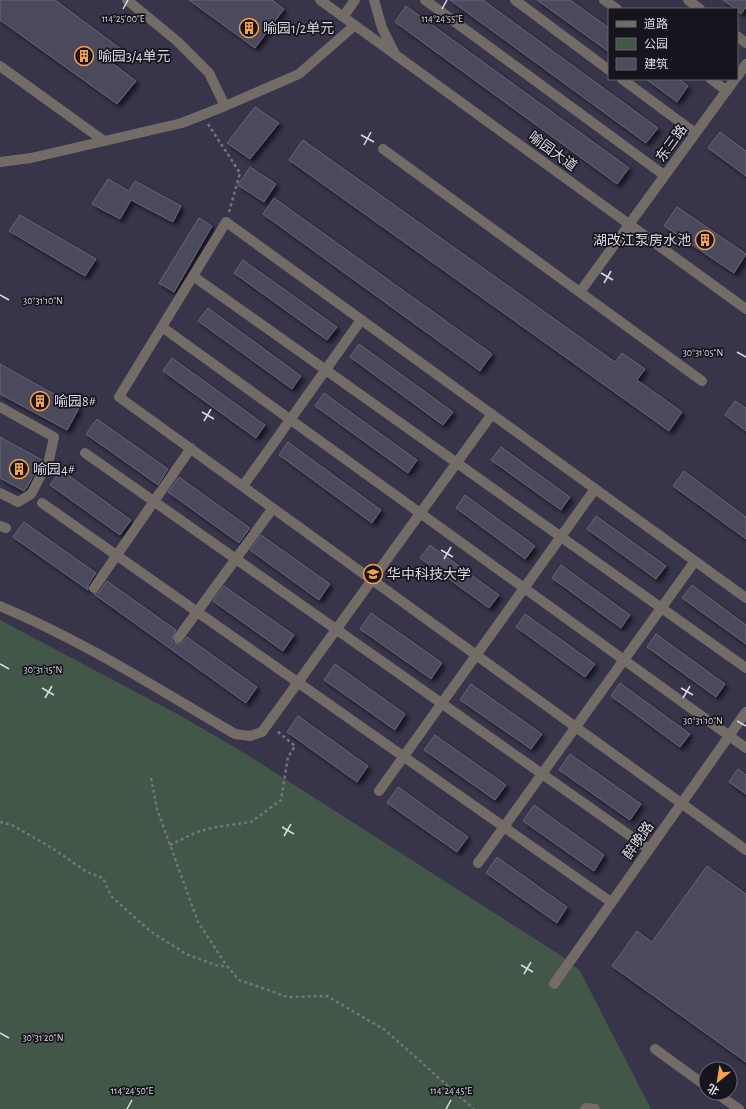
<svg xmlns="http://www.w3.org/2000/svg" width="746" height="1109" font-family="'Alegreya Sans','Noto Sans SC',sans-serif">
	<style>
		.built { fill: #38354b; fill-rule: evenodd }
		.green { fill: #435748 }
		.building { fill: #4c4a5b; stroke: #666476; filter: url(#shadow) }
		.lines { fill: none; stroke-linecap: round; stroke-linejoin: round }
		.path { stroke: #757381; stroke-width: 2.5; stroke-dasharray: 3 3; stroke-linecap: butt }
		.minor { stroke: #736c66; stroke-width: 10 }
		.ticks { fill: none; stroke: #dcdbe5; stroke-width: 1.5 }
		.labels { text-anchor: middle; stroke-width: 3.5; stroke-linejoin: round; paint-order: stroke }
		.poi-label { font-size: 14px; fill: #dcdbe5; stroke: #16151d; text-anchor: start }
		.street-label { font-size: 14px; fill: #dcdbe5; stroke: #16151d }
		.ticks-label { font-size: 10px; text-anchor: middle; fill: #dcdbe5; stroke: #16151d; stroke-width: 3.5; stroke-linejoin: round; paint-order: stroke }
	</style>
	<defs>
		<filter id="shadow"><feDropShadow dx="3.5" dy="3.5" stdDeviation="2" flood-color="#0009"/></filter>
	</defs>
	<rect width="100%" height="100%" fill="#2e2c3c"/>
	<path class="built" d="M0 0H746V1109H0ZM609 9H737V79H609ZM706 1069H730V1093H706Z"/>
	<path class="green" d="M0 620 181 716 246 754 560 955 580 971 651 1109H0Z"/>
	<path class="building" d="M0 0H55L121 49 112 63 136 81 117 104 0 20Z
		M189 0H272L284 9 255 48Z
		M450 0H483L658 128 646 143Z
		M537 0H570L584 10 609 28V52Z
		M723 0H746V7L741 14 737 11V9H735Z
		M406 6 629 168 617 184 395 22Z
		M646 79H679L688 86 677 102Z
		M255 107 279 123 250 159 227 143Z
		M720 132 746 151V176L708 148Z
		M303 140 615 362 622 353 645 369 637 380 682 412 669 431 289 160Z
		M250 167 276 184 264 202 238 185Z
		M108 179 129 191 135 181 181 206 173 222 131 200 120 219 92 204Z
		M274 198 492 354 480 371 263 214Z
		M677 207 746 254 734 273 664 226Z
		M20 215 96 259 85 276 9 231Z
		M199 218 212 226 174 292 159 283Z
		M243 260 337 327 327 340 234 273Z
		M208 308 301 376 292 389 198 321Z
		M359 344 453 412 443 425 350 357Z
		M172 358 265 425 256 438 163 371Z
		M0 364 79 408 67 430 0 394Z
		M324 393 417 460 408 473 315 406Z
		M735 401 746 408V431L725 415Z
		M97 419 168 469 158 485 86 434Z
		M0 437 42 460 26 489 24 491 0 478Z
		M288 442 381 510 372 523 279 455Z
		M501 447 570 497 561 510 491 460Z
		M61 470 131 520 120 535 50 485Z
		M684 471 746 517V539L673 486Z
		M179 477 250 528 239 543 168 492Z
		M465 495 535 546 525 559 456 508Z
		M596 516 666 566 656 579 587 529Z
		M24 522 96 573 88 585V590L13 537Z
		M261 535 330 584 319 600 250 550Z
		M430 545 499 595 489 608 420 558Z
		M561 565 630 615 621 628 552 578Z
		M107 581 176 630 172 638V641L175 643 178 644H181L187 637 257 687 246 703 94 594 99 592Z
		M692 585 746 625V644L682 598Z
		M224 586 294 635 283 651 213 601Z
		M371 613 442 663 431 679 360 629Z
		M525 614 595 664 585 677 516 627Z
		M656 634 725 684 716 697 647 647Z
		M335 664 405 714 395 730 324 680Z
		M620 683 690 734 680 747 611 696Z
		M471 684 542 734 531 749 460 700Z
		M298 716 368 766 357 782 287 732Z
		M435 735 506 785 495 800 424 750Z
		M570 754 641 804 630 820 559 770Z
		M738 769 746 775V794L729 782Z
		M398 787 468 837 457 852 387 803Z
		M534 805 604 855 594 871 523 821Z
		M497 857 567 907 557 923 486 873Z
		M707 866 746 894V1062L612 966 637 931 652 942Z"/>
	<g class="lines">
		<path class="path" d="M208 124 240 173 229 212
			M151 778 157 809 198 922 227 966
			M0 822 12 825 52 848 87 872 103 878 111 896 150 931 186 954 218 966H227L239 980 288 997 327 996 385 1030 474 1109
			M170 845 197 832 216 827 251 822 281 800 288 757 295 746 277 731"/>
		<path class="minor" d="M127 0 177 41 209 73 225 106
			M320 0 746 309
			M374 0 382 28 394 52
			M425 0 664 175
			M515 0 609 70
			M604 0 617 9
			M688 0 700 9
			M343 17 355 0
			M737 36 746 43
			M0 66 104 141
			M737 77 746 64
			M622 79 695 133
			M711 79 727 91
			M383 149 702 381
			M0 162 31 158 182 123 225 106 299 74 355 25
			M193 276 746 668
			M580 292 735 79
			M162 327 746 748
			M0 407 54 437 49 460 31 494 18 502 0 493
			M85 453 649 849
			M243 486 361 320
			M42 503 611 902
			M0 526 6 528
			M94 588 191 448
			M746 598 226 222 119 397 746 850
			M0 606C82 640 158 689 235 734L250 736 262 732 492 414
			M178 638 273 508
			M379 791 595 489
			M478 863 695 561
			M554 984 746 712
			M655 1049 706 1086
			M716 1093 739 1109
			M585 1109 586 1108 595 1109"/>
	</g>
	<path class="ticks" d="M123 9 128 0M442 9 447 0M361 135 374 142M364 145 371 132M601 273 613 280M604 283 611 271M0 295 9 300M737 352 746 357M202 412 214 419M204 421 211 409M441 550 453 557M444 559 451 547M0 664 9 669M42 688 54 695M681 688 693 695M45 698 52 686M683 698 690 686M737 721 746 726M282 827 294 834M284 836 291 824M521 965 533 972M524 974 531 962M0 1033 9 1038M127 1109 132 1100M446 1109 451 1100"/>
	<defs>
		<symbol id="building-ring" viewBox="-11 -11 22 22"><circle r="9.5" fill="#16151d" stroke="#f7a149" stroke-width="1.5"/><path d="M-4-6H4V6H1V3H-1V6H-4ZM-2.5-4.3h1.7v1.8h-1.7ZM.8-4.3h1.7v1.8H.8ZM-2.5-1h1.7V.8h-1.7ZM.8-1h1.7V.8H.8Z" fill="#f7a149"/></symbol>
		<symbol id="university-ring" viewBox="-11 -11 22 22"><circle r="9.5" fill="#16151d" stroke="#f7a149" stroke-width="1.5"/><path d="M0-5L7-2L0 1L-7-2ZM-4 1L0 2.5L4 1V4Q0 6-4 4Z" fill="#f7a149"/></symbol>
	</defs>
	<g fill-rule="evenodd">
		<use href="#building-ring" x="238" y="17" width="22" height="22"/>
		<use href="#building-ring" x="73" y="45" width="22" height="22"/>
		<use href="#building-ring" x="694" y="229" width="22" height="22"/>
		<use href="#building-ring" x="29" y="390" width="22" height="22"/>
		<use href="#building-ring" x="8" y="458" width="22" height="22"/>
		<use href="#university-ring" x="362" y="563" width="22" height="22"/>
	</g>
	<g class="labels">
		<g class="poi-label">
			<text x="263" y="33">喻园1/2单元</text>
			<text x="98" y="61">喻园3/4单元</text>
			<text x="691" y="245" text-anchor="end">湖改江泵房水池</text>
			<text x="54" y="406">喻园8#</text>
			<text x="33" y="474">喻园4#</text>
			<text x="387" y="579">华中科技大学</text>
		</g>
		<g class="street-label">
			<text transform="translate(671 143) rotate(-54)" y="5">东三路</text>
			<text transform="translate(553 151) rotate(36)" y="5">喻园大道</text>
			<text transform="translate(638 840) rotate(-55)" y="5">醉晚路</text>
		</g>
	</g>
	<g class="ticks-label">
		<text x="123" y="22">114°25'00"E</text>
		<text x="442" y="22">114°24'55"E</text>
		<text x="43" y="304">30°31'10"N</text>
		<text x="703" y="356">30°31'05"N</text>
		<text x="43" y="673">30°31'15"N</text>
		<text x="703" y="724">30°31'10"N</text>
		<text x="43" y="1041">30°31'20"N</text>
		<text x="132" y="1094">114°24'50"E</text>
		<text x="451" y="1094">114°24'45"E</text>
	</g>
	<rect x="608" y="8" width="130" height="72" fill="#16151d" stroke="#65646d"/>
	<rect x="616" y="21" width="20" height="6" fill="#736c66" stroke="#65646d"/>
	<text x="644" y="28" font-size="12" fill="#dcdbe5">道路</text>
	<rect x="616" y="38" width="20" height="12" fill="#435748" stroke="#65646d"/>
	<text x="644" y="48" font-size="12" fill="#dcdbe5">公园</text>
	<rect x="616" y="58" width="20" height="12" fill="#4c4a5b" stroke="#65646d"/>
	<text x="644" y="68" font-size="12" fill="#dcdbe5">建筑</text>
	<g transform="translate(718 1081) rotate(210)"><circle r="19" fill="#16151d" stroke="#65646d"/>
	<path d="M0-3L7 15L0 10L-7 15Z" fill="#f7a149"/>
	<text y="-6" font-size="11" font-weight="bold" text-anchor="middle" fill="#dcdbe5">北</text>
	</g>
</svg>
